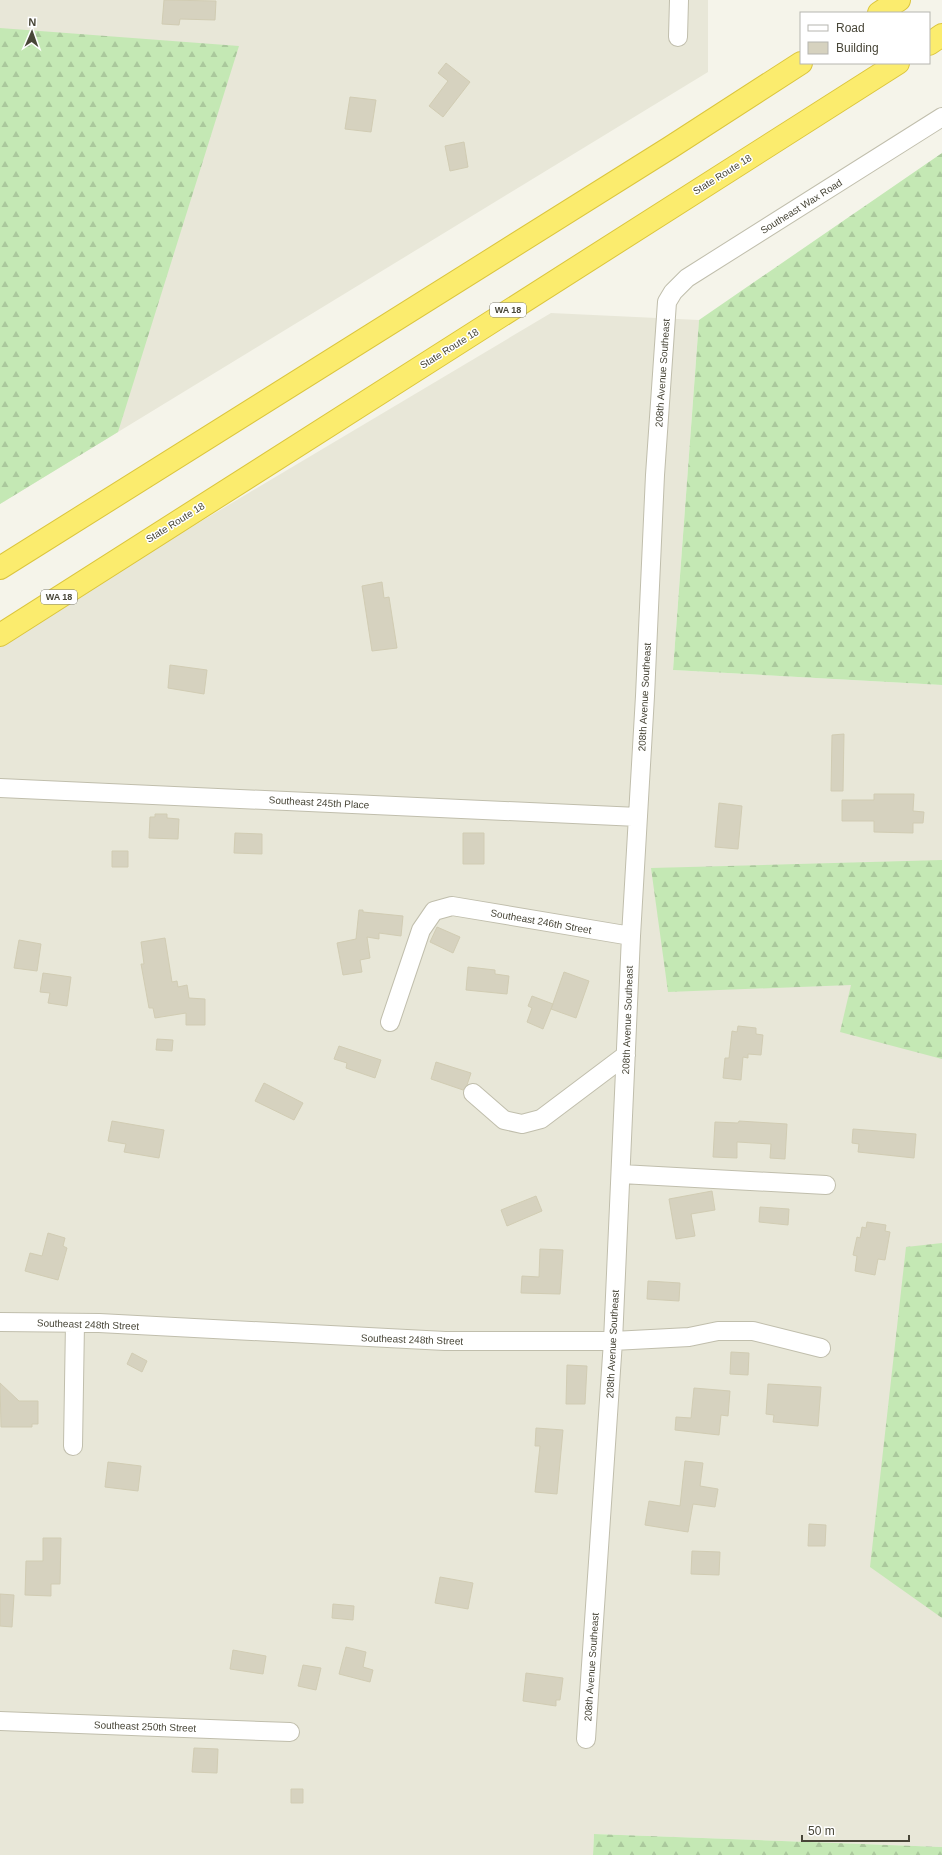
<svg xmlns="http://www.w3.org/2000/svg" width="942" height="1855" font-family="Helvetica,sans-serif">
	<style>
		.residential { fill: #e8e7d8 }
		.forest { fill: url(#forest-firs) }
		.building { fill: #d6d2bf; stroke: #d1ccb3 }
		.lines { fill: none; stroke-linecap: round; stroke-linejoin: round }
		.minor-casing { stroke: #c0beac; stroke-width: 20 }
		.highway-casing { stroke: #dbc53d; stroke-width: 24 }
		.minor { stroke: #fff; stroke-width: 18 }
		.highway { stroke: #fbec6e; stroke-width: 22 }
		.labels { text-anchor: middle; stroke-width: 3; stroke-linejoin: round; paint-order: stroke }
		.shield { fill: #fff; stroke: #7f7e74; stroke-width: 1 }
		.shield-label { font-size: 9px; font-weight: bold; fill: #484638 }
		.street-label { font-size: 10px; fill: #484638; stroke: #fff }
	</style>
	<defs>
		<pattern id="forest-firs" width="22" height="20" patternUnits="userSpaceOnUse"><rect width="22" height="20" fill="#c4e8b4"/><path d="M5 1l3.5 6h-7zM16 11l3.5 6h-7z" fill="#aac89c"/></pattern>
	</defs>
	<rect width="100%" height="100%" fill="#f5f4ea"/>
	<path class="residential" d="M0 0H708V72L0 504Z
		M551 313 699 320 673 670 942 685V1847L594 1834 593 1855H0V641Z"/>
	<path class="forest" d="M0 28 239 46 118 432 0 504Z
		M942 153V685L673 670 699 320Z
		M942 860V1059L840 1032 851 985 668 992 651 868Z
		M942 1243V1618L870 1567 906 1247Z
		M594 1834 942 1847V1855H593Z"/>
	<path class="building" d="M164 0 216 1 215 20 180 19 179 25 162 24Z
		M446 63 470 82 443 117 429 106 448 81 438 73Z
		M350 97 376 100 371 132 345 129Z
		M464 142 468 167 450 171 445 146Z
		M382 582 384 598 389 597 397 648 372 651 362 586Z
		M170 665 207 670 204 694 168 688Z
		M844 734 843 791H831L832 735Z
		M874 794H914L913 811 924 812 923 823H913V833L874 832V821H842V800H874Z
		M719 803 742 806 738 849 715 847Z
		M155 814H167V818L179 819 178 839 149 838 150 817H155Z
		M235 833 262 834V854L234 853Z
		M463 833H484V864H463Z
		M112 851H128V867H112Z
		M359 910H363V912L403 916 401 936 379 933V939L367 937 370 958 360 960 362 972 343 975 337 943 356 939Z
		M437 927 460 937 453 953 430 942Z
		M165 938 172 982 177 981 178 987 187 985 189 998 205 999V1025H186V1013L155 1018 153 1008H149L141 964H144L141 942Z
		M19 940 41 944 37 971 14 968Z
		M468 967 495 970V974L509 976 507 994 466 990Z
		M564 972 589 981 576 1018 551 1009Z
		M43 973 71 977 67 1006 48 1003 50 993 40 992Z
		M532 996 553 1004 543 1029 527 1022 532 1008 528 1006Z
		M738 1026 756 1028V1034L763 1035 761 1055 748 1054V1058L743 1057 741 1080 723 1078 725 1058H729L732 1031 737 1032Z
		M157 1039 173 1040 172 1051 156 1050Z
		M339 1046 381 1060 375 1078 346 1068 347 1063 334 1059Z
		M436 1062 471 1073 467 1085 463 1090 431 1079Z
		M264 1083 303 1103 294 1120 255 1101Z
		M112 1121 164 1130 159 1158 124 1152 126 1144 108 1141Z
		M739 1121 787 1124 785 1159 770 1158 771 1144 737 1142V1158L713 1157 715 1122 738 1123Z
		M853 1129 916 1134 914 1158 858 1152 859 1144 852 1143Z
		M712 1191 715 1210 691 1214 695 1236 676 1239 669 1199Z
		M536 1196 542 1211 507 1226 501 1210Z
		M760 1207 789 1209 788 1225 759 1222Z
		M867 1222 886 1225 885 1231 890 1232 885 1260 878 1259 875 1275 855 1271 857 1256 853 1255 857 1237 860 1238 862 1227 866 1228Z
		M48 1233 65 1238 63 1246 67 1248 58 1280 25 1271 30 1253 42 1256Z
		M540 1249 563 1250 560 1294 521 1293 522 1276 539 1277Z
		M648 1281 680 1283 679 1301 647 1299Z
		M731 1352 749 1353 748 1375 730 1374Z
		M132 1353 147 1361 142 1372 127 1364Z
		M567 1365 587 1366 585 1404H566Z
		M0 1383 19 1401H38V1424H32V1427H1Z
		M768 1384 821 1387 818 1426 773 1422 774 1415 766 1414Z
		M694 1388 730 1391 728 1416 721 1415 719 1435 675 1430 676 1417 691 1418Z
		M536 1428 563 1430 557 1494 535 1492 540 1446H535Z
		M685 1461 703 1463 700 1486 718 1489 715 1507 693 1504 688 1532 645 1525 649 1501 680 1506Z
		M108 1462 141 1466 138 1491 105 1487Z
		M809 1524 826 1525 825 1546H808Z
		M43 1538H61L60 1584H51V1596L25 1595 26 1561H43Z
		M692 1551 720 1552 719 1575 691 1574Z
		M440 1577 473 1583 468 1609 435 1603Z
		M0 1594 14 1595 12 1627 0 1626Z
		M333 1604 354 1606 353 1620 332 1618Z
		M346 1647 366 1652 363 1667 373 1670 370 1682 339 1674Z
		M233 1650 266 1656 263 1674 230 1669Z
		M303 1665 321 1668 316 1690 298 1686Z
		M526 1673 563 1678 560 1700H556V1706L523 1701Z
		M194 1748 218 1749 217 1773 192 1772Z
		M291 1789H303V1803H291Z"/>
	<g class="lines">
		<defs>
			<path id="minor" d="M678 37 679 0
				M0 788 638 817
				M390 1022 421 930 434 911 452 906 631 936
				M473 1093 504 1120 522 1124 541 1119 626 1055
				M621 1174 826 1185
				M0 1322 99 1323 445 1341H613L689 1337 718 1331H753L821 1348
				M73 1446 75 1323
				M0 1721 290 1732
				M586 1739 613 1341 631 936 645 696 655 475 667 302 673 292 687 278 942 117"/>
			<path id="highway" d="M879 13 899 0
				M929 44 942 35
				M0 568 671 147 801 63
				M0 635 898 63"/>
		</defs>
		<use href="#minor" class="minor-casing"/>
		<use href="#highway" class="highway-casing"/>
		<use href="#minor" class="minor"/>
		<use href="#highway" class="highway"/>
	</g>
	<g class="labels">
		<g class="shield">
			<rect x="490" y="303" width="36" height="14" rx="3"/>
			<rect x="41" y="590" width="36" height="14" rx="3"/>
		</g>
		<g class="shield-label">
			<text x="508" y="313">WA 18</text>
			<text x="59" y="600">WA 18</text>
		</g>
		<g class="street-label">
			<text transform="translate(722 174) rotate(-32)" y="4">State Route 18</text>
			<text transform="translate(801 206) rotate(-32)" y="4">Southeast Wax Road</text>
			<text transform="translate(449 348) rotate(-32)" y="4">State Route 18</text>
			<text transform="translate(662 373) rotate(-86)" y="4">208th Avenue Southeast</text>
			<text transform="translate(175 522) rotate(-32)" y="4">State Route 18</text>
			<text transform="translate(644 697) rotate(-87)" y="4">208th Avenue Southeast</text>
			<text transform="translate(319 802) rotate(3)" y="4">Southeast 245th Place</text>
			<text transform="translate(541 921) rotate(10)" y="4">Southeast 246th Street</text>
			<text transform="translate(627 1020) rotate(-88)" y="4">208th Avenue Southeast</text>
			<text transform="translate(88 1324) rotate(2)" y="4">Southeast 248th Street</text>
			<text transform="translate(412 1339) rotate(2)" y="4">Southeast 248th Street</text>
			<text transform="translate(612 1344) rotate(-87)" y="4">208th Avenue Southeast</text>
			<text transform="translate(591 1667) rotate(-86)" y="4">208th Avenue Southeast</text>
			<text transform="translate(145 1726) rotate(2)" y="4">Southeast 250th Street</text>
		</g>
	</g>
	<rect x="800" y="12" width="130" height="52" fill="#ffffff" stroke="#b6b5af"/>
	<rect x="808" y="25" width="20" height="6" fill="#ffffff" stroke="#b6b5af"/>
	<text x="836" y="32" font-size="12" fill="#484638">Road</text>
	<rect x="808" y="42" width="20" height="12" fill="#d6d2bf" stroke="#b6b5af"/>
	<text x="836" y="52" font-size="12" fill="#484638">Building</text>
	<g transform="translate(32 32) rotate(2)" stroke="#ffffff" stroke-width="3" paint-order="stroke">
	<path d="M0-3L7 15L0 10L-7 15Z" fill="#484638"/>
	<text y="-6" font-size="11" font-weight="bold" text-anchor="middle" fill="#484638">N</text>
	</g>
	<path d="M802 1835v6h107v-6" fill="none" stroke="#484638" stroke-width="2"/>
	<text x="808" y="1835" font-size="12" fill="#484638" stroke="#ffffff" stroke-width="3" paint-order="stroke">50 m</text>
</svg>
